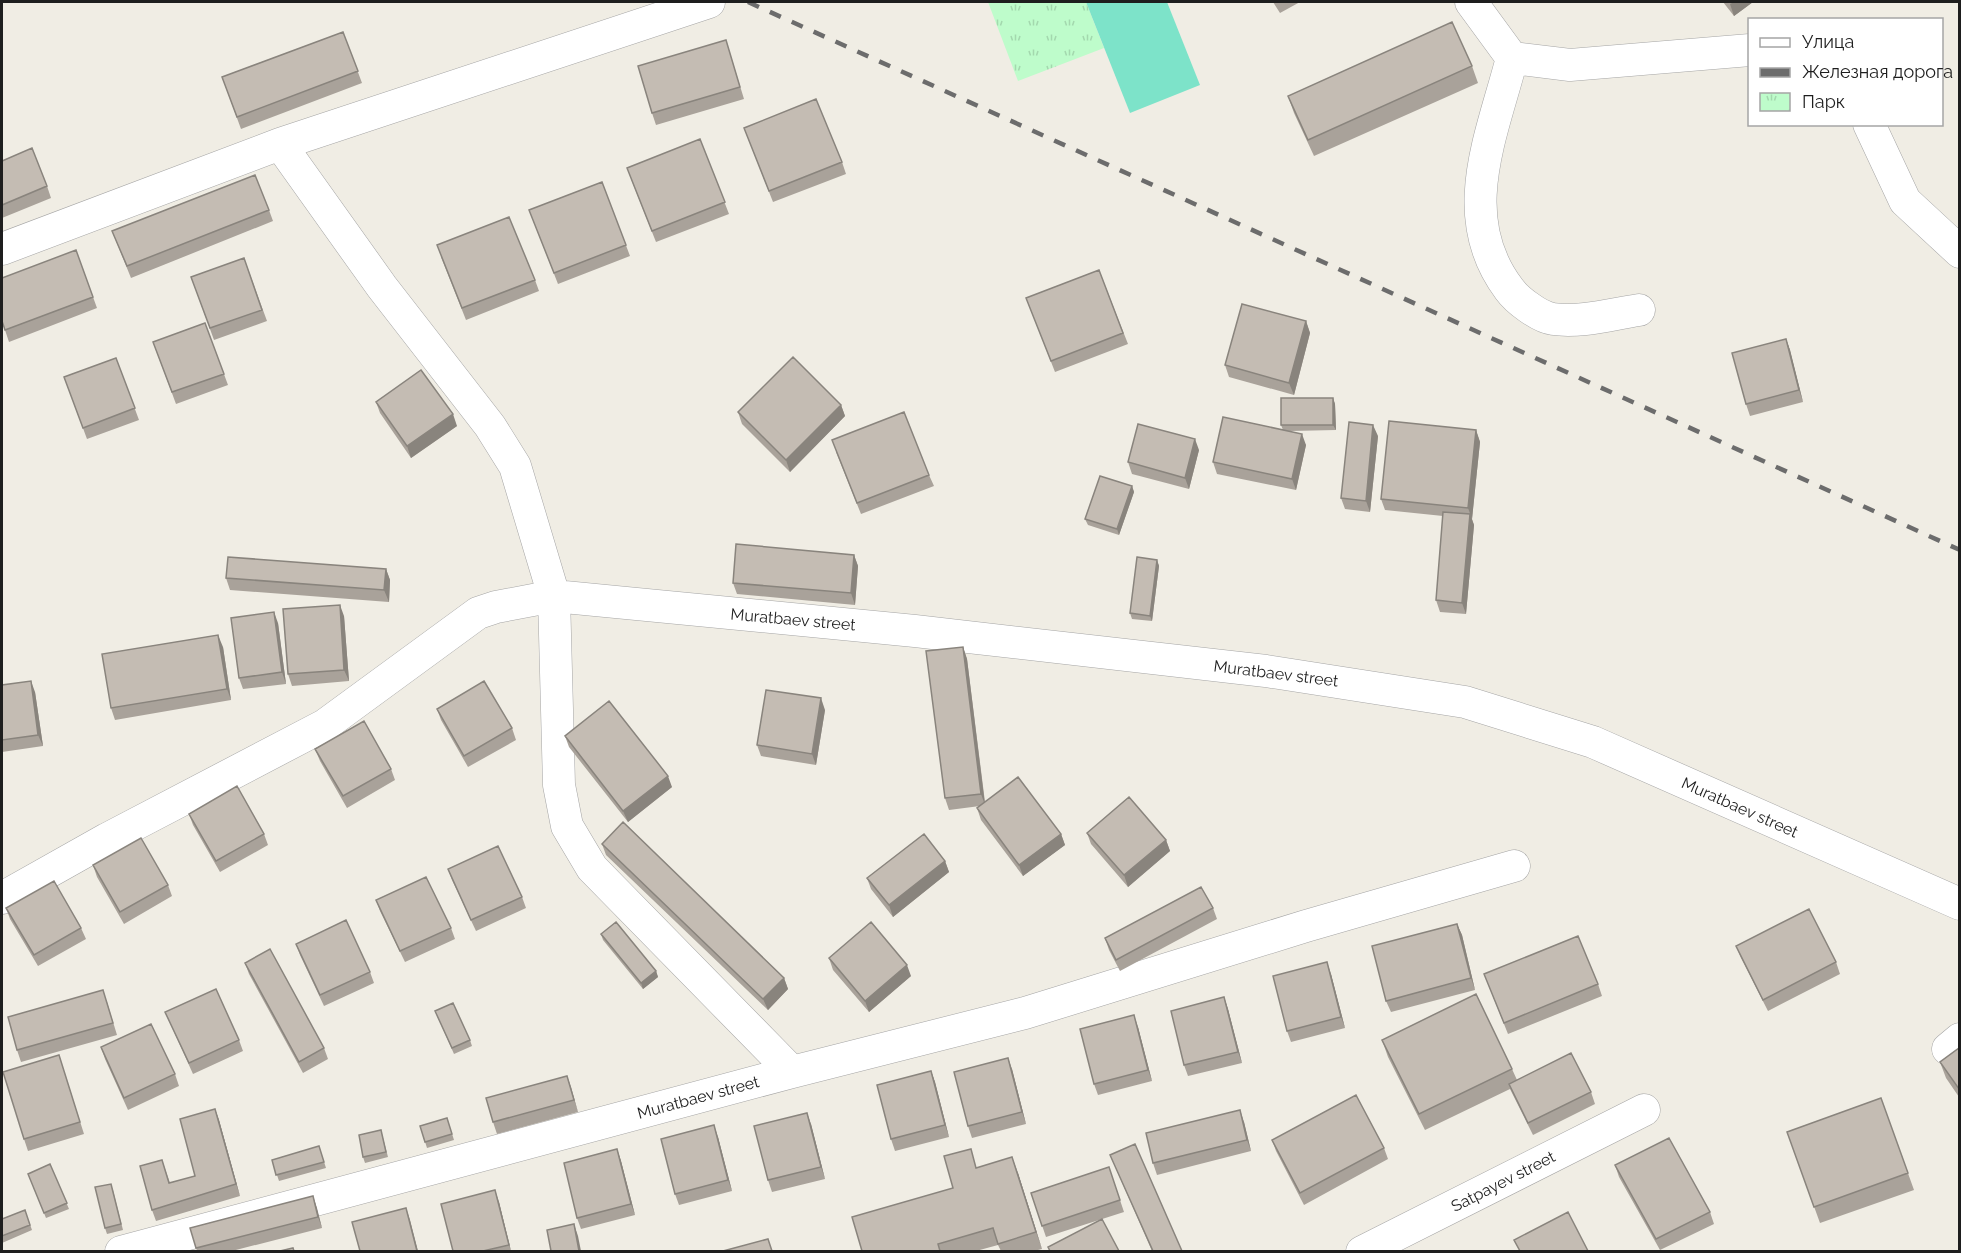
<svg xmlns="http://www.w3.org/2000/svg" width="1961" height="1253" font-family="Raleway,sans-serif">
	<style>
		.park { fill: url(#park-tufts) }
		.pitch { fill: #7de3c9 }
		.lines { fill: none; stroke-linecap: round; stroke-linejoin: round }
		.minor-casing { stroke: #a5a5a5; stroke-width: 33 }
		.minor { stroke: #fff; stroke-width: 32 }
		.rail { stroke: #6c6c6c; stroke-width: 4.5; stroke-dasharray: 12 12; stroke-linecap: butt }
		.wall { fill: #a9a29a }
		.shaded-wall { fill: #89847d }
		.building { fill: #c4bcb3; stroke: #89847d; stroke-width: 1.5 }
		.labels { text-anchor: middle; stroke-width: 4.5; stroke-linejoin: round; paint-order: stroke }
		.street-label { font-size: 16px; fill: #1e1e1e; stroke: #fff }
	</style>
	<defs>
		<pattern id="park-tufts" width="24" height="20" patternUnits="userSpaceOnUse" patternTransform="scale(1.5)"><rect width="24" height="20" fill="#befccb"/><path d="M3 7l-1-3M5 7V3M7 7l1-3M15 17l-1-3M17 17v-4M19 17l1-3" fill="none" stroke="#a3d8ae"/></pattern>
	</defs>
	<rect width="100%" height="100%" fill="#f0ede4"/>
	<path class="park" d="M988 2H1086L1104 48 1018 81Z"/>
	<path class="pitch" d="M1086 2H1167L1200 85 1130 113Z"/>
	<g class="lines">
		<defs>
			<path id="minor" d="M1471 2 1512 58 1570 65 1750 50
				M1512 58C1492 136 1454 216 1509 289 1517 300 1539 317 1553 319 1581 323 1612 314 1639 310
				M1869 124 1905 201 1960 252
				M280 144 382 287 490 426 515 466 554 596 559 785 567 826 592 868 792 1072
				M2 249 280 144 709 2
				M2 898 107 839 325 725 478 613 496 607 554 596 915 631 1266 671 1465 702 1593 742 1960 904
				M1948 1049 1960 1039
				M121 1252 792 1072 1025 1013 1306 926 1514 866
				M1362 1252 1644 1110"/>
		</defs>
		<use href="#minor" class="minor-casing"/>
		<use href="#minor" class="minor"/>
		<path class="rail" d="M748 2 1960 550"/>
	</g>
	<path class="wall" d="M1273 2H1300L1280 13Z
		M1723 2H1753L1734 16Z
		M343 32 362 83 241 129 222 77Z
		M726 40 744 99 656 125 652 113Z
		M1472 66 1478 83 1314 156 1294 113 1288 96Z
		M744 128 842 162 846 174 773 202Z
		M700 139 729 214 656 242 631 179Z
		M2 161 47 186 51 198 2 218Z
		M602 182 630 256 558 284 529 210Z
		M269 210 273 221 131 278 112 231Z
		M76 250 97 308 9 342 2 321Z
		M441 257 535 280 539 291 466 320Z
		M244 258 267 321 214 340 191 277Z
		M1099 270 1128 344 1055 372 1026 298Z
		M1306 321 1310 333 1294 395 1229 377 1225 365Z
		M205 323 228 385 176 404 153 342Z
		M1786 339 1790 350 1803 402 1750 416 1746 404Z
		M116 358 139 420 87 439 64 377Z
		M1333 398 1335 404 1336 430 1290 431 1306 445 1296 490 1217 474 1213 462 1283 430 1281 425Z
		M376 402 457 426 411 458 380 413Z
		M841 405 845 416 790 472 742 424 738 412Z
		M1476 430 1480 442 1472 519 1474 525 1466 614 1440 612 1436 600 1443 516 1385 510 1381 499Z
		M1378 436 1370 512 1345 509 1341 498Z
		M1199 450 1189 489 1132 474 1128 462Z
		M836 452 929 475 934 486 861 514Z
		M1132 486 1134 492 1119 535 1088 525 1085 519Z
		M854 555 858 566 855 605 737 594 733 583Z
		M1157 560 1159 566 1152 621 1132 619 1130 613Z
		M386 569 390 580 389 602 230 590 226 578Z
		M344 616 349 681 292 686 288 674Z
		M278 623 286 684 243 689 239 678Z
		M223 647 231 700 115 720 111 708Z
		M963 647 967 659 985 802 1061 834 1065 845 1023 876 981 820 977 808 980 806 949 810 945 798Z
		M2 685 35 692 43 746 2 752Z
		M437 709 512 728 516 740 468 767 441 720Z
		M825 710 816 765 761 756 757 745Z
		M565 736 672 787 628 822 569 747Z
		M315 749 391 769 395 780 347 808 320 761Z
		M189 814 264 834 268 845 220 872 193 825Z
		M1087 833 1166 840 1170 851 1128 887 1091 844Z
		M602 844 784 978 788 989 768 1010 606 855Z
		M945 861 949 872 893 917 871 889 867 878Z
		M93 865 168 885 172 896 124 924 97 877Z
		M448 869 522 897 526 908 476 931 452 880Z
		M376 900 451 928 455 939 405 962 380 911Z
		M6 908 81 928 86 939 38 966 10 919Z
		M1213 908 1217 919 1120 971 1109 950 1105 938Z
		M1457 924 1462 935 1475 990 1391 1012 1386 1001Z
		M601 934 656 971 658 977 643 989 603 940Z
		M296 944 370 972 374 983 324 1006 300 955Z
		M1736 946 1836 962 1840 974 1768 1011 1741 958Z
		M829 958 911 976 869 1012 833 970Z
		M245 963 324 1048 328 1059 303 1073 249 974Z
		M1331 974 1345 1028 1291 1042 1287 1031Z
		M1484 974 1598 984 1602 996 1508 1034Z
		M1224 997 1228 1009 1242 1063 1188 1076 1184 1065Z
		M107 1002 117 1035 21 1062 17 1050Z
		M435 1011 470 1040 472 1046 454 1054Z
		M165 1012 239 1040 243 1051 193 1074 170 1023Z
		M1138 1027 1152 1081 1098 1095 1094 1084Z
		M1382 1040 1512 1069 1517 1080 1591 1092 1595 1104 1533 1135 1510 1089 1425 1130 1388 1057Z
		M101 1047 175 1074 179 1086 128 1110 105 1059Z
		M1959 1048V1097L1946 1078 1940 1062Z
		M59 1055 84 1134 28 1151 24 1139Z
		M1012 1069 1026 1124 972 1138 968 1126Z
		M931 1071 935 1082 949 1137 895 1151 891 1139Z
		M567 1076 578 1112 497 1134 493 1122Z
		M1881 1098 1914 1190 1820 1223 1787 1132Z
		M215 1109 219 1120 240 1196 156 1221 152 1210 162 1160 170 1183 195 1176Z
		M447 1118 454 1140 427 1148 420 1126Z
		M1244 1122 1251 1151 1157 1175 1153 1163Z
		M811 1124 825 1179 772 1192 768 1180Z
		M381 1130 388 1157 365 1163 363 1157Z
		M718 1137 732 1191 679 1205 675 1194Z
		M1272 1140 1384 1148 1388 1159 1304 1205 1276 1151Z
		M319 1146 326 1168 279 1181 272 1160Z
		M617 1149 621 1161 635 1215 581 1229 577 1218Z
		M1110 1155 1182 1251H1152Z
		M50 1164 69 1209 46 1218 28 1174Z
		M1615 1165 1710 1212 1714 1224 1660 1250 1619 1177Z
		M977 1168 1018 1173 1042 1249 1034 1251H1001L998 1245 976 1251H862L953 1188Z
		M1113 1179 1124 1212 1046 1237 1031 1193Z
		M113 1190 123 1230 107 1234 105 1228Z
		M313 1196 322 1228 232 1251H197L190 1228Z
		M499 1202 511 1251H453Z
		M25 1210 32 1230 2 1243V1219Z"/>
	<path class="shaded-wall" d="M1734 2H1753L1734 16 1730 4Z
		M1306 321 1310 333 1294 395 1289 383Z
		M1786 339 1790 350 1803 402 1799 390Z
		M1333 398 1335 404 1336 430 1333 425Z
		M841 405 845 416 790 472 786 460Z
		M453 414 457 426 411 458 407 446Z
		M1373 425 1378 436 1370 512 1366 501Z
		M1476 430 1480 442 1472 519 1468 508Z
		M1302 434 1306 445 1296 490 1292 479Z
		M1195 439 1199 450 1189 489 1185 478Z
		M1132 486 1134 492 1119 535 1117 529Z
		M1470 514 1474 525 1466 614 1462 603Z
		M854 555 858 566 855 605 851 593Z
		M1157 560 1159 566 1152 621 1150 616Z
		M386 569 390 580 389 602 384 590Z
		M340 605 344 616 349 681 344 670Z
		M274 612 278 623 286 684 282 672Z
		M218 635 223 647 231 700 227 689Z
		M963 647 967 659 985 805 981 794Z
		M31 681 35 692 43 746 38 735Z
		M821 698 825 710 816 765 812 754Z
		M668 776 672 787 628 822 623 811Z
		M1061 834 1065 845 1023 876 1019 865Z
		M1166 840 1170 851 1128 887 1124 875Z
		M945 861 949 872 893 917 889 905Z
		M1457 924 1462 935 1475 990 1471 978Z
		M1327 962 1331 974 1345 1028 1341 1017Z
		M907 965 911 976 869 1012 865 1001Z
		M656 971 658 977 643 989 641 983Z
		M784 978 788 989 768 1010 763 999Z
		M1224 997 1228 1009 1242 1063 1238 1052Z
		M1134 1015 1138 1027 1152 1081 1148 1070Z
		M1008 1058 1012 1069 1026 1124 1022 1112Z
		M931 1071 935 1082 949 1137 945 1125Z
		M567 1076 571 1087 578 1112 574 1100Z
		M215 1109 219 1120 240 1196 236 1184Z
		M1240 1110 1244 1122 1251 1151 1247 1140Z
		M807 1113 811 1124 825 1179 821 1167Z
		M714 1125 718 1137 732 1191 728 1180Z
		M617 1149 621 1161 635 1215 631 1204Z
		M1012 1157 1018 1173 1042 1249 1036 1232Z
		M495 1190 499 1202 511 1251 509 1245Z
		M313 1196 317 1208 322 1228 318 1217Z
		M406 1208 410 1220 418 1251H417Z
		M574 1224 578 1236 581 1251H579Z"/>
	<path class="building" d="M1452 22 1472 66 1308 140 1288 96Z
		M343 32 358 71 237 117 222 77Z
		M726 40 740 87 652 113 638 66Z
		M816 99 842 162 769 191 744 128Z
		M700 139 725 202 652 231 627 168Z
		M32 148 47 186 2 205V161Z
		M255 175 269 210 127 266 112 231Z
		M602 182 626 245 554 273 529 210Z
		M509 217 535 280 462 308 437 245Z
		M76 250 93 297 5 330 2 321V278Z
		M244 258 262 310 210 328 191 277Z
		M1099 270 1123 333 1051 361 1026 298Z
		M1242 304 1306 321 1289 383 1225 365Z
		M205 323 224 374 172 392 153 342Z
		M1786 339 1799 390 1746 404 1732 353Z
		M793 357 841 405 786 460 738 412Z
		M116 358 135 408 83 428 64 377Z
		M421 370 453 414 407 446 376 402Z
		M1281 398H1333V425H1281Z
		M904 412 929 475 857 503 832 440Z
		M1223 417 1302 434 1292 479 1213 462Z
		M1389 421 1476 430 1468 508 1381 499Z
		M1349 422 1373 425 1366 501 1341 498Z
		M1138 424 1195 439 1185 478 1128 462Z
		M1100 476 1132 486 1117 529 1085 519Z
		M1443 512 1470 514 1462 603 1436 600Z
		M736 544 854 555 851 593 733 583Z
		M228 557 386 569 384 590 226 578Z
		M1137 557 1157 560 1150 616 1130 613Z
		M340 605 344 670 288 674 283 609Z
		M274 612 282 672 239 678 231 618Z
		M218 635 227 689 111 708 102 654Z
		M963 647 981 794 945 798 926 651Z
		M31 681 38 735 2 740V685Z
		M484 681 512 728 464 756 437 709Z
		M766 690 821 698 812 754 757 745Z
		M609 701 668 776 623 811 565 736Z
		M364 721 391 769 343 796 315 749Z
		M1018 777 1061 834 1019 865 977 808Z
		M237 786 264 834 216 861 189 814Z
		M1129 797 1166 840 1124 875 1087 833Z
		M623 822 784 978 763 999 602 844Z
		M924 834 945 861 889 905 867 878Z
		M141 838 168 885 120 912 93 865Z
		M498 846 522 897 471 920 448 869Z
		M426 877 451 928 400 951 376 900Z
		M54 881 81 928 34 955 6 908Z
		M1201 887 1213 908 1116 960 1105 938Z
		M1809 909 1836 962 1763 1000 1736 946Z
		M346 920 370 972 320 995 296 944Z
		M616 922 656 971 641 983 601 934Z
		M871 922 907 965 865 1001 829 958Z
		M1457 924 1471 978 1386 1001 1372 946Z
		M1578 936 1598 984 1504 1023 1484 974Z
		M270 949 324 1048 299 1062 245 963Z
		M1327 962 1341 1017 1287 1031 1273 976Z
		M216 989 239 1040 189 1063 165 1012Z
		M103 990 113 1023 17 1050 8 1017Z
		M1476 994 1512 1069 1419 1114 1382 1040Z
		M1224 997 1238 1052 1184 1065 1171 1011Z
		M453 1003 470 1040 452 1048 435 1011Z
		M1134 1015 1148 1070 1094 1084 1080 1029Z
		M151 1024 175 1074 124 1098 101 1047Z
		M1959 1048V1089L1940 1062Z
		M1571 1053 1591 1092 1528 1123 1509 1084Z
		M59 1055 80 1122 24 1139 3 1072Z
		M1008 1058 1022 1112 968 1126 954 1072Z
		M931 1071 945 1125 891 1139 877 1085Z
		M567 1076 574 1100 493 1122 486 1098Z
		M1356 1095 1384 1148 1300 1193 1272 1140Z
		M1881 1098 1908 1173 1814 1207 1787 1132Z
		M215 1109 236 1184 152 1210 140 1166 162 1160 169 1183 195 1176 180 1119Z
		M1240 1110 1247 1140 1153 1163 1146 1133Z
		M807 1113 821 1167 768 1180 754 1126Z
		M447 1118 452 1134 425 1142 420 1126Z
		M714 1125 728 1180 675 1194 661 1139Z
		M381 1130 386 1152 363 1157 359 1135Z
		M1669 1138 1710 1212 1656 1239 1615 1165Z
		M1135 1144 1182 1251H1153L1110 1155Z
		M319 1146 324 1162 276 1175 272 1160Z
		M617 1149 631 1204 577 1218 564 1163Z
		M971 1149 976 1168 1012 1157 1036 1232 998 1244 993 1228 938 1244 940 1251H862L852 1217 953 1188 944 1156Z
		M50 1164 67 1203 44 1213 28 1174Z
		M1109 1167 1120 1200 1042 1226 1031 1193Z
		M111 1184 121 1224 105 1228 95 1187Z
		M495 1190 509 1245 483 1251H453L441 1204Z
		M313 1196 318 1217 196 1248 190 1228Z
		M406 1208 417 1251H360L352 1222Z
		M25 1210 30 1225 2 1236V1219Z
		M1568 1212 1588 1251H1520L1514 1240Z
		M1102 1219 1119 1251H1050L1048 1247Z
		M574 1224 579 1251H551L547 1230Z
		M768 1239 772 1251H723Z
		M293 1248 294 1251H280Z"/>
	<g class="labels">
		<g class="street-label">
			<text transform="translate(793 619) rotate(5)" y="6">Muratbaev street</text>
			<text transform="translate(1276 673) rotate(7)" y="6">Muratbaev street</text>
			<text transform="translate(1740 807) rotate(24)" y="6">Muratbaev street</text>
			<text transform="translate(698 1097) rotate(-15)" y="6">Muratbaev street</text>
			<text transform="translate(1503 1181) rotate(-27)" y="6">Satpayev street</text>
		</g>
	</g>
	<rect width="1961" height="1253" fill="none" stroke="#1e1e1e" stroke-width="6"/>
	<rect x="1748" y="18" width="195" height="108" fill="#ffffff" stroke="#a5a5a5" stroke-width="1.5"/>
	<rect x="1760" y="38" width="30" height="9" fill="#ffffff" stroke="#a5a5a5" stroke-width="1.5"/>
	<text x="1802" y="48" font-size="18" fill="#1e1e1e">Улица</text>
	<rect x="1760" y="68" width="30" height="9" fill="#6c6c6c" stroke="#a5a5a5" stroke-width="1.5"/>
	<text x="1802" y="78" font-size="18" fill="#1e1e1e">Железная дорога</text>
	<rect x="1760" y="93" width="30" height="18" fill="url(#park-tufts)" stroke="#a5a5a5" stroke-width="1.5"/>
	<text x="1802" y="108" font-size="18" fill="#1e1e1e">Парк</text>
</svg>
